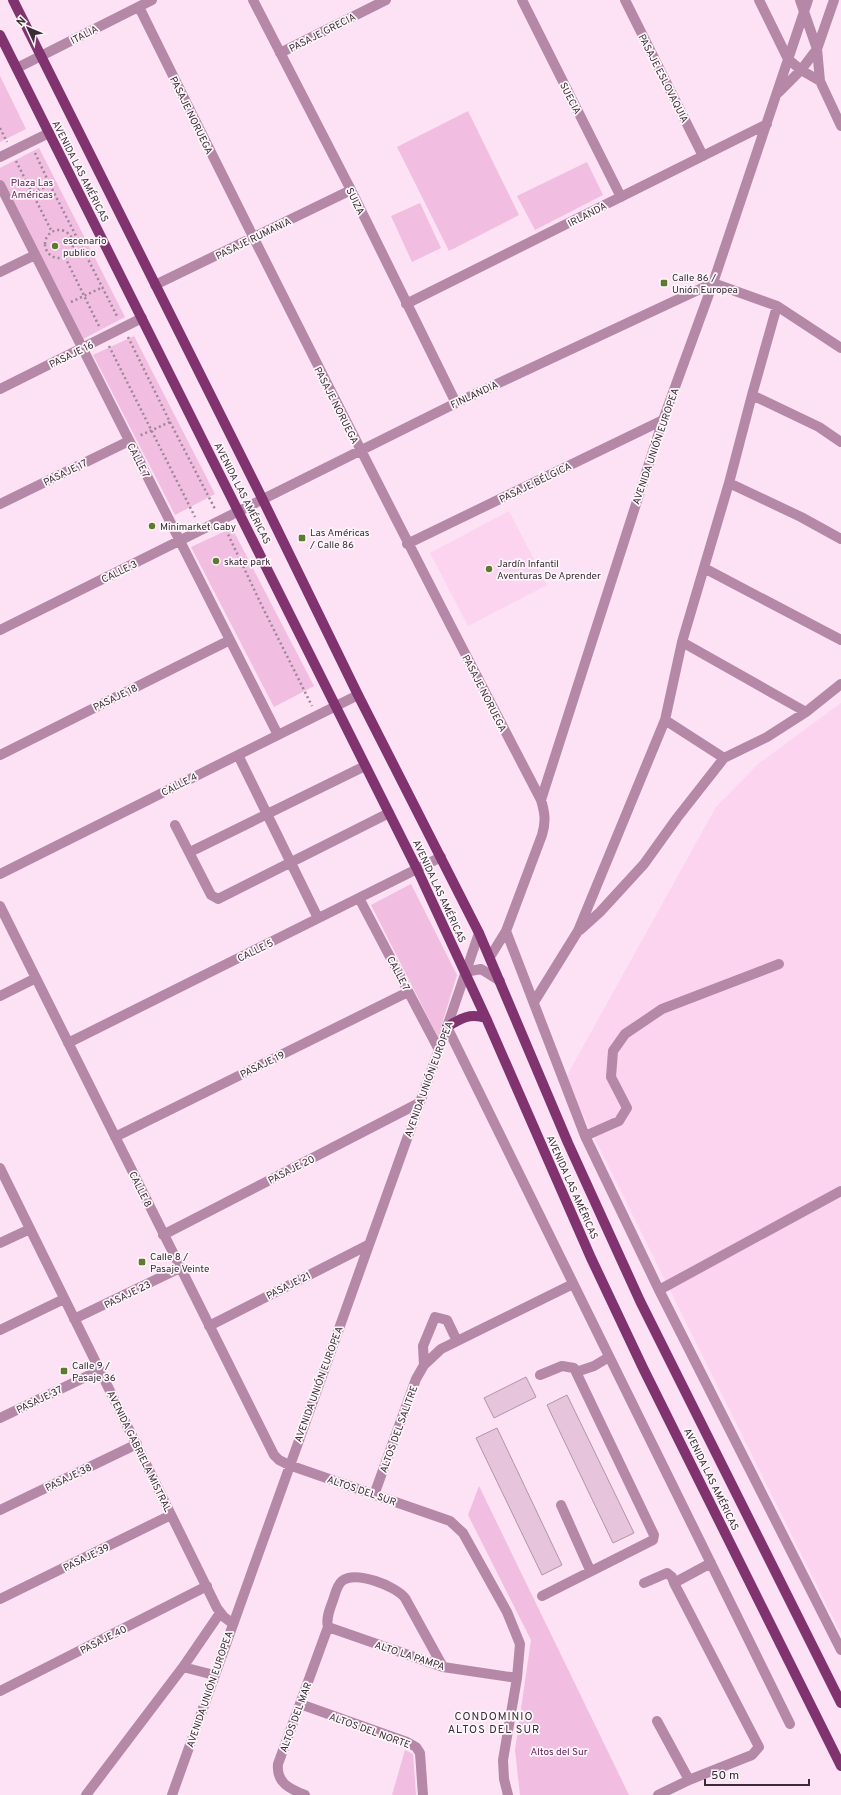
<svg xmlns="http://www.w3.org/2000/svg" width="841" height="1795" font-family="Overpass,sans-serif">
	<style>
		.built { fill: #fcd4f0 }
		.green { fill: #f1bde1 }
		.building { fill: #e6c5dc; stroke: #b293a8 }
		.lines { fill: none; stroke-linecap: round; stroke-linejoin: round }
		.path { stroke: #9b8795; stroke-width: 2.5; stroke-dasharray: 2 3; stroke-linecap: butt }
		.minor { stroke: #b588a8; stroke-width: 10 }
		.major { stroke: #81336f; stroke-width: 10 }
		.poi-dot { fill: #5d7a2f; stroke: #fcf6fa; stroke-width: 1.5 }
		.labels { text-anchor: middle; stroke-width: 3.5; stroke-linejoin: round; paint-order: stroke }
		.street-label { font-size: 10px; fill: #392c35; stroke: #fcf6fa }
		.park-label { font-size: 10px; fill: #5e1650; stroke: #fcf6fa }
		.poi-label { font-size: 10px; fill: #392c35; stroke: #fcf6fa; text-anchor: start }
		.neighbourhood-label { font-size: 11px; letter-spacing: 1px; fill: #392c35; stroke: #fcf6fa }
	</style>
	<rect width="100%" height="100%" fill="#fce2f4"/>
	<path class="built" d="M509 511 547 585 468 626 430 553Z
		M841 703V1634L565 1079 716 807 758 764Z"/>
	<path class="green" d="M0 76 26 129 0 142Z
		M468 111 519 215 449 251 397 147Z
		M39 148 125 317 83 339 0 179V168Z
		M587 162 603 195 535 230 517 196Z
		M420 203 441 248 412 262 391 216Z
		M134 336 215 494 175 515 93 355Z
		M232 528 314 686 274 707 191 547Z
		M411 884 457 975 438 1037 371 905Z
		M479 1486 629 1795H520L515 1750 531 1640 468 1515Z
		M405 1750 413 1754 416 1795H392Z"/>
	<path class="building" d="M526 1377 536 1397 494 1418 484 1398Z
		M567 1395 634 1533 613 1543 547 1405Z
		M497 1428 562 1565 542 1575 476 1438Z"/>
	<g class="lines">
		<path class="path" d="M0 128 7 142
			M35 153 50 185 118 318
			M16 161 52 232
			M19 198 50 185
			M45 244a14 14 0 1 1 28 0a14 14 0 1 1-28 0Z
			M65 257 99 326
			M71 302 103 287
			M128 337 170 422 139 436
			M109 346 195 517
			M170 422 215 509
			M226 530 261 604 312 706"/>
		<path class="minor" d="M253 0 351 190 456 403
			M522 0 621 197
			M625 0 703 156
			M759 0 788 59 801 70 820 81
			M800 0 817 49 820 81 841 126
			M139 7C270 273 404 537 541 800 545 813 546 822 542 835L506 931 490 957
			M280 53 386 0
			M17 68 152 0
			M778 93 801 70 817 49 834 0
			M0 157 49 133
			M0 185 278 735
			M0 272 35 255
			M713 283 777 306 841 348
			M155 285 351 190
			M406 304 767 124
			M0 389 142 318
			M752 395 819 427 841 442
			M729 483 801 517 841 539
			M0 504 129 441
			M407 544 663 420
			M704 568 841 640
			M0 630 456 403 713 283
			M682 642 806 712
			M665 720 724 758
			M0 755 230 640
			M238 755 318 918
			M541 800 663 420 713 283 808 0
			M175 825 211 895 218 899 389 813
			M190 852 365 766
			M0 874 358 695
			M359 898 438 1048
			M0 906 274 1455 279 1460 289 1465 450 1521 463 1533 507 1612 520 1644 517 1678 503 1760 504 1779 508 1795
			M580 930 600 912 644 864 677 818 724 758 767 737 806 712 841 684
			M506 931 585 1136 659 1290 841 1650
			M465 972 481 969 500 981
			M0 996 36 978
			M534 1002 578 931 665 720 682 642 729 483 752 395 777 306
			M447 1027 790 1724
			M68 1043 441 857
			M585 1136 619 1121 627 1108 611 1077 613 1051 625 1034 662 1009 779 964
			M115 1137 408 992
			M0 1168 217 1608 224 1617 232 1623
			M163 1235 419 1103
			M0 1243 30 1229
			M659 1290 841 1191
			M74 1319 180 1268
			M209 1326 368 1245
			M0 1330 64 1299
			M424 1365 423 1346 435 1317 447 1320 457 1341
			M540 1375 562 1366 574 1368 576 1372
			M0 1418 100 1370
			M374 1495 416 1379 424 1365 441 1349 573 1284
			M561 1505 590 1570
			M0 1510 137 1444
			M644 1583 667 1573 672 1577 674 1583
			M542 1596 653 1540 654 1535 576 1372 594 1366 609 1357
			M0 1599 171 1515
			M328 1627C326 1619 329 1611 332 1603 335 1596 336 1586 342 1581 355 1570 396 1586 405 1598L443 1667
			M328 1627 443 1667 517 1678
			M183 1667 214 1675
			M0 1691 207 1586
			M300 1704 407 1742 416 1747 420 1753 423 1795
			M657 1721 689 1780
			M86 1795 183 1667 220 1613
			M172 1795 447 1027 479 933
			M305 1795C290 1789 276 1783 278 1764L328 1627
			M658 1795 689 1780 752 1755 759 1747 674 1583 711 1563"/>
		<path class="major" d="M13 0 257 488 358 695 479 933 568 1143 640 1301 841 1703
			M0 35 417 869 486 1018 591 1258 643 1368 841 1766
			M447 1027C461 1018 470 1013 486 1018"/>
	</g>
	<g class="poi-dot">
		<circle cx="55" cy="246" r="4"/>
		<rect x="660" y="279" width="8" height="8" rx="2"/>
		<circle cx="152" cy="526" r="4"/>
		<rect x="298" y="534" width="8" height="8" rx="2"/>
		<circle cx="216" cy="561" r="4"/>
		<circle cx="489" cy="569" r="4"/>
		<rect x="138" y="1258" width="8" height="8" rx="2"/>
		<rect x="60" y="1367" width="8" height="8" rx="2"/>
	</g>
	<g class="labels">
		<g class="street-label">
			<text transform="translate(322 32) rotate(-27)" y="4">PASAJE GRECIA</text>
			<text transform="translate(84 34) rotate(-27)" y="4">ITALIA</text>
			<text transform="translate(664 78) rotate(63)" y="4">PASAJE ESLOVAQUIA</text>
			<text transform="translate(571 98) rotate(63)" y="4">SUECIA</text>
			<text transform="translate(192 115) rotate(64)" y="4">PASAJE NORUEGA</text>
			<text transform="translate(81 171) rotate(63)" y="4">AVENIDA LAS AMÉRICAS</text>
			<text transform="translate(356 201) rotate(64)" y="4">SUIZA</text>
			<text transform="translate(587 214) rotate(-27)" y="4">IRLANDA</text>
			<text transform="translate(253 238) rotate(-26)" y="4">PASAJE RUMANIA</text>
			<text transform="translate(71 354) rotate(-26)" y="4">PASAJE 16</text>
			<text transform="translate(474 394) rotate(-25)" y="4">FINLANDIA</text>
			<text transform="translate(337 405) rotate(63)" y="4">PASAJE NORUEGA</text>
			<text transform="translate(655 446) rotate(-71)" y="4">AVENIDA UNIÓN EUROPEA</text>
			<text transform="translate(139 460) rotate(63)" y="4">CALLE 7</text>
			<text transform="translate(65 472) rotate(-26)" y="4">PASAJE 17</text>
			<text transform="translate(535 482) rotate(-26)" y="4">PASAJE BÉLGICA</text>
			<text transform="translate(243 493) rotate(63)" y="4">AVENIDA LAS AMÉRICAS</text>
			<text transform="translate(119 571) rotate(-26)" y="4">CALLE 3</text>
			<text transform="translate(485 693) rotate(63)" y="4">PASAJE NORUEGA</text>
			<text transform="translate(115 697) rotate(-26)" y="4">PASAJE 18</text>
			<text transform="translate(179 784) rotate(-27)" y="4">CALLE 4</text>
			<text transform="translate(440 891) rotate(65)" y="4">AVENIDA LAS AMÉRICAS</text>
			<text transform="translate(255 950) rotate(-26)" y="4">CALLE 5</text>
			<text transform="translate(399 973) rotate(62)" y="4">CALLE 7</text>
			<text transform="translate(262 1064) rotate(-26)" y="4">PASAJE 19</text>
			<text transform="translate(428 1079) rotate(-70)" y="4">AVENIDA UNIÓN EUROPEA</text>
			<text transform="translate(291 1169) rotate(-27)" y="4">PASAJE 20</text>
			<text transform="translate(573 1187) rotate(66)" y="4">AVENIDA LAS AMÉRICAS</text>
			<text transform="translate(141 1189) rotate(64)" y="4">CALLE 8</text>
			<text transform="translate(288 1285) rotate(-27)" y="4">PASAJE 21</text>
			<text transform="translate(127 1294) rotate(-26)" y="4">PASAJE 23</text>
			<text transform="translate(318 1384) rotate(-70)" y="4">AVENIDA UNIÓN EUROPEA</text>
			<text transform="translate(39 1399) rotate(-26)" y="4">PASAJE 37</text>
			<text transform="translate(398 1429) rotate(-70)" y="4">ALTOS DEL SALITRE</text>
			<text transform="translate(140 1451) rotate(64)" y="4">AVENIDA GABRIELA MISTRAL</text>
			<text transform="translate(68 1477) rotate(-26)" y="4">PASAJE 38</text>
			<text transform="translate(712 1479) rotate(64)" y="4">AVENIDA LAS AMÉRICAS</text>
			<text transform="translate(362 1490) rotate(19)" y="4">ALTOS DEL SUR</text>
			<text transform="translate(86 1557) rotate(-26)" y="4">PASAJE 39</text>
			<text transform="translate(103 1639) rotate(-27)" y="4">PASAJE 40</text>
			<text transform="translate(410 1655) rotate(18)" y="4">ALTO LA PAMPA</text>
			<text transform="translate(209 1689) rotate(-71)" y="4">AVENIDA UNIÓN EUROPEA</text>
			<text transform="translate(295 1717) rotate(-70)" y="4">ALTOS DEL MAR</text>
			<text transform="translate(370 1730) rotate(20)" y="4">ALTOS DEL NORTE</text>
		</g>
		<g class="park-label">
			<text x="32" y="186">Plaza Las<tspan x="32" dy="12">Américas</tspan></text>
			<text x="559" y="1755">Altos del Sur</text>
		</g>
		<g class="poi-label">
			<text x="63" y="244">escenario<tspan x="63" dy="12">publico</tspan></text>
			<text x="672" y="281">Calle 86 /<tspan x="672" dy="12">Unión Europea</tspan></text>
			<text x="160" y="530">Minimarket Gaby</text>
			<text x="310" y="536">Las Américas<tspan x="310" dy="12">/ Calle 86</tspan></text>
			<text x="224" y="565">skate park</text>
			<text x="497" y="567">Jardín Infantil<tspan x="497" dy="12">Aventuras De Aprender</tspan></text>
			<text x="150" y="1260">Calle 8 /<tspan x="150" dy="12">Pasaje Veinte</tspan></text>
			<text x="72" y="1369">Calle 9 /<tspan x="72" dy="12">Pasaje 36</tspan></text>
		</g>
		<g class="neighbourhood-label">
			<text x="494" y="1720">CONDOMINIO<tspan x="494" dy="13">ALTOS DEL SUR</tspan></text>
		</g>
	</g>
	<g transform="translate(28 28) rotate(314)" stroke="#fcf6fa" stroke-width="3" paint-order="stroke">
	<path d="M0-3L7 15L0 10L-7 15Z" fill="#392c35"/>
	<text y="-6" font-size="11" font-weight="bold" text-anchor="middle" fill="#392c35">N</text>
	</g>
	<path d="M705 1779v6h104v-6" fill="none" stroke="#392c35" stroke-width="2"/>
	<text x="711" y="1779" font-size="12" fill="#392c35" stroke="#fcf6fa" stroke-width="3" paint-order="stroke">50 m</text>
</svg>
